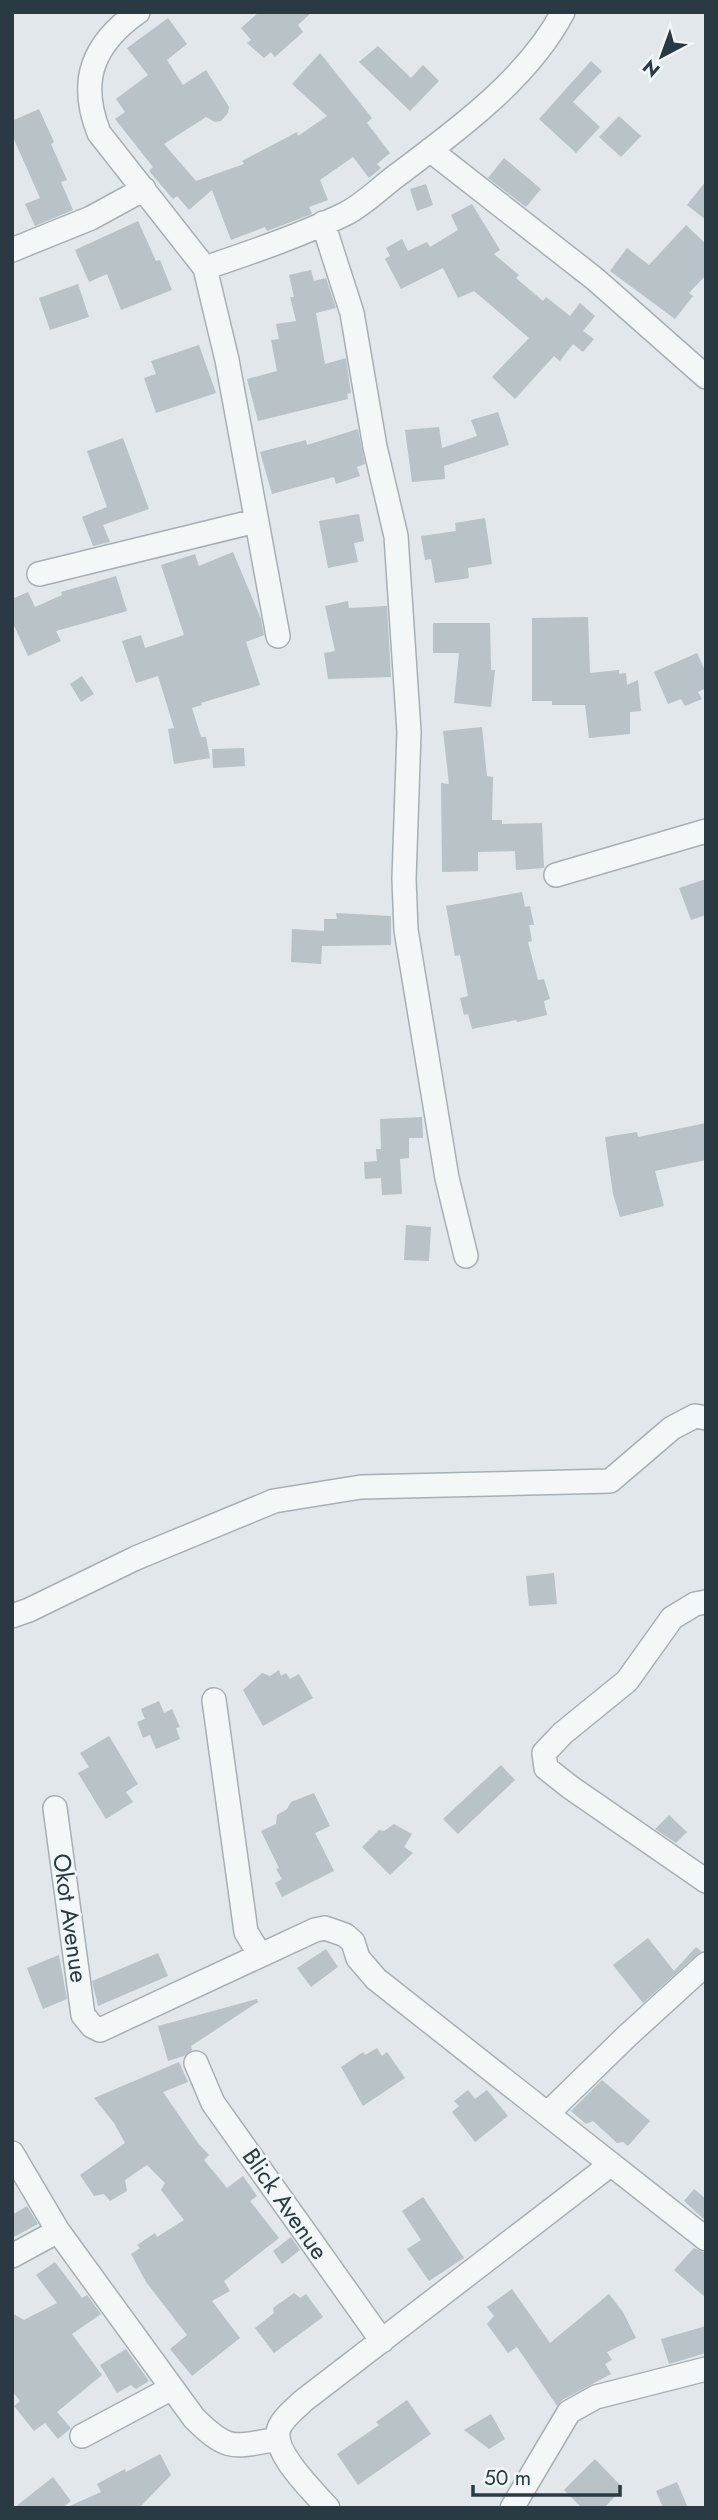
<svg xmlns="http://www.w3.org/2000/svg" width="718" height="2520" font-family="Jost,sans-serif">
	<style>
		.building { fill: #b8c2c7 }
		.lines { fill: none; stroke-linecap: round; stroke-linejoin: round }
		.street-casing { stroke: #a6b0b4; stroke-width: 26 }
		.street { stroke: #f4f7f8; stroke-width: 23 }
		.labels { text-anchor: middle; stroke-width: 5; stroke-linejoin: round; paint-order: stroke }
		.street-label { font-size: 24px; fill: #293a42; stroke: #f1f6f7 }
	</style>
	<rect width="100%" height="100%" fill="#e1e7ea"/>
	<path class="building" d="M259 12H312L298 25 303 32 275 57 271 52 264 58 247 43 251 40 241 28Z
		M168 18 187 44 167 60 183 85 206 70 229 107 228 113 221 121 215 122 206 117 164 144 196 181 244 164 242 161 297 132 298 136 327 116 292 84 320 53 372 118 367 123 390 153 377 164 381 168 369 178 353 157 320 180 328 200 309 207 312 214 267 231 265 227 231 240 212 190 189 210 177 196 173 199 149 171 153 167 115 119 125 112 116 99 148 75 127 48Z
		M378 46 411 78 423 65 439 81 410 111 359 62Z
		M591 61 602 71 573 102 600 127 576 153 539 119Z
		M39 109 54 142 51 144 67 180 61 182 73 210 35 226 25 204 40 198 12 135V121Z
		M619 116 641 136 621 157 599 137Z
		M504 158 541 189 526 207 488 178Z
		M706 181V220L687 205Z
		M426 184 433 205 417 211 410 189Z
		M472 204 500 250 494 254 519 275 516 278 543 301 546 297 570 316 580 303 595 316 583 331 594 339 583 352 573 344 560 361 554 356 515 399 492 377 529 338 474 291 458 298 443 268 401 289 385 259 390 256 386 248 402 239 408 251 427 242 430 247 458 230 451 215Z
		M138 221 156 261 160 260 172 290 121 310 107 274 89 282 75 250Z
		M686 225 706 244V275L689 293 693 296 675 319 610 271 627 248 649 265Z
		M311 270 314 281 326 278 336 308 316 313 325 364 346 358 351 393 347 394 348 399 258 421 247 379 277 371 271 340 279 339 276 324 296 321 290 297H294L289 275Z
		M78 284 89 317 50 330 39 298Z
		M199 345 216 393 156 413 144 378 156 374 151 361Z
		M498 412 509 445 444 466 445 479 412 482 405 430 439 427 442 448 477 436 471 420Z
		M358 429 365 464 357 467 360 476 336 484 334 477 272 494 260 452 306 440 307 445Z
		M123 438 149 509 103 525 110 542 93 546 82 517 107 507 87 451Z
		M359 514 364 541 354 543 358 562 328 568 319 521Z
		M485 518 492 564 468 568 469 578 435 583 431 559 425 560 421 536 456 531 455 523Z
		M233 552 261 619 264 635 246 642 260 685 201 703 202 705 192 708 201 737H206L210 758 174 764 168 729 174 728 158 676 136 683 122 641 141 635 145 648 184 635 161 565 195 554 199 566Z
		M116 576 127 611 56 631 61 641 28 656 12 621V599L28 592 35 607 62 595 61 592Z
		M348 601 349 608 387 606 391 677 328 679 324 653 335 651 325 606Z
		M588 617 590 673 619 670V674L626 673 627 685 638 680 641 711 630 712V734L589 738 585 705H552V701H532V618Z
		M433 623H490L491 670H495L491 707 454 703 459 653H433Z
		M697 653 706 673V688L698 692 702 699 685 706 681 699 668 704 654 672Z
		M82 676 94 694 81 702 70 684Z
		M482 727 487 776 493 777 492 820H502V824L542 823 544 868 516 870 515 851 478 852V871L442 872 441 783 449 784 443 731Z
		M244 748 245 766 213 768 212 749Z
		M706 879V915L691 920 679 888Z
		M522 892 525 907 530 906 534 925H529L532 941 528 942 538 980 544 979 550 999 544 1001 547 1015 517 1022 516 1020 472 1029 468 1014 464 1015 460 998 468 996 460 955 455 956 446 906Z
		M336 913 391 916V945L322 946 321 964 291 962 292 929 324 931V919H337Z
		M422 1117 423 1138H409V1158L400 1159 402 1194 382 1195 381 1178 365 1179 364 1162 377 1161 376 1149H381L380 1119Z
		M706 1123V1160L655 1171 664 1206 620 1217 613 1194 605 1137 637 1132 638 1137Z
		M406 1225 431 1227 429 1261 404 1260Z
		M554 1573 557 1604 529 1606 526 1576Z
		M279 1670 281 1676 286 1673 290 1679 299 1674 313 1698 263 1726 243 1690 262 1673 270 1676Z
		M159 1701 164 1713 172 1709 180 1727 176 1728 180 1739 156 1749 150 1735 143 1738 137 1722 145 1719 141 1709Z
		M109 1736 138 1784 126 1792 133 1802 106 1819 78 1773 89 1767 80 1753Z
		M501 1765 515 1780 458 1834 443 1819Z
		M314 1793 330 1826 315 1833 334 1871 282 1897 275 1883 282 1879 276 1869 279 1868 261 1831 276 1824 277 1815 287 1809 291 1802Z
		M669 1815 687 1832 676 1843 655 1829Z
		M394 1824 412 1834 404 1847 413 1853 390 1875 362 1847 379 1830 384 1831Z
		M648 1938 674 1971 696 1947 701 1951 643 2003 613 1965Z
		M326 1949 338 1967 311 1987 297 1968Z
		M158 1953 168 1976 98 2006 92 1981Z
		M59 1955 67 1999 43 2009 27 1968Z
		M257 1999 258 2002 191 2046 192 2050 184 2056 168 2061 158 2026Z
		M377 2048 382 2056 387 2052 405 2078 363 2106 341 2067 363 2052 365 2055Z
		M179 2062 188 2082 163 2092 198 2143 209 2155 204 2160 227 2188 243 2176 257 2196 250 2201 279 2238 224 2281 230 2291 212 2301 240 2338 192 2376 170 2349 187 2335 146 2282 131 2254 140 2248 137 2245 155 2233 157 2237 184 2220 161 2190 165 2183 147 2165 125 2180 127 2191 110 2201 104 2194 94 2196 80 2175 125 2143 114 2123 94 2098Z
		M602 2080 650 2121 628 2146 623 2142 617 2143 593 2121 586 2124 571 2111Z
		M468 2090 475 2099 487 2090 508 2116 475 2142 452 2112 459 2106 454 2101Z
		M694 2189 706 2199V2221L684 2201Z
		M423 2197 464 2258 429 2281 407 2249 421 2240 402 2211Z
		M27 2206 38 2224 12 2238V2215Z
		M291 2237 300 2250 282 2264 273 2251Z
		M694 2248 706 2253V2298L674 2270Z
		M55 2262 82 2298 87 2295 101 2314 72 2334 102 2375 57 2412 71 2428 58 2439 45 2423 34 2431 14 2406 20 2401 12 2391V2313L24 2320 57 2303 36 2275Z
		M512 2289 550 2343 609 2294 623 2312 636 2338 607 2352 612 2360 605 2364 611 2374 562 2400 557 2406 517 2347 508 2353 487 2324 494 2316 487 2307Z
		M294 2293 300 2298 306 2294 323 2317 274 2353 255 2328 274 2313 273 2308Z
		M706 2326V2353L669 2364 661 2339Z
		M126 2349 149 2381 136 2389 131 2385 117 2393 100 2365Z
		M407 2400 431 2434 358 2485 337 2454 379 2425 376 2422Z
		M491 2414 505 2439 489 2449 464 2430Z
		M160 2454 171 2475 139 2508H65L101 2492 97 2484 125 2469 126 2472Z
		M595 2459 623 2488 604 2508H582L564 2490Z
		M53 2477 71 2501 62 2508H14Z
		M677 2482 688 2508H663L656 2491Z"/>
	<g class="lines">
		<defs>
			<path id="street" d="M138 12C93 44 78 80 99 133L205 268 227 360 278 636
				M430 150 595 279 706 377
				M323 223 352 313 375 447 396 536 409 732 404 879 406 930 447 1178 466 1256
				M12 250 91 218 144 189
				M205 268C252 252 299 236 345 214 363 205 380 188 396 176 456 131 528 79 563 12
				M39 574 256 521
				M556 875 706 831
				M706 1602 695 1604 672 1618 627 1681 563 1733 544 1753 546 1768 570 1787 706 1881
				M12 1616 29 1610 136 1558 274 1501 361 1487 610 1481 672 1428 695 1416 706 1418
				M214 1700 246 1932 260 1955
				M55 1808 83 2015 92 2026 100 2030 315 1930 325 1928 345 1935 353 1942 358 1958 376 1979 706 2239
				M196 2063 213 2103 382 2341
				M548 2113 627 2036 706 1964
				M12 2153 58 2231 194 2418C228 2452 233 2447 278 2439
				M12 2256 58 2231
				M82 2436 172 2388
				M328 2508C313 2491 268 2449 280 2426 285 2416 295 2409 303 2401L610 2165
				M512 2508 569 2412 596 2397 706 2369"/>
		</defs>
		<use href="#street" class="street-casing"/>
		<use href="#street" class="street"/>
	</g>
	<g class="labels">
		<g class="street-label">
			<text transform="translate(70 1918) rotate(82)" y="8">Okot Avenue</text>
			<text transform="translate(285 2204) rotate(55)" y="8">Blick Avenue</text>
		</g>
	</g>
	<rect width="718" height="2520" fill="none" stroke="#293a42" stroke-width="28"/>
	<g transform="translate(662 56) rotate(221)" stroke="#f1f6f7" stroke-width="5" paint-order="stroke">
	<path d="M0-5L12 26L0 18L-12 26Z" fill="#293a42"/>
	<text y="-10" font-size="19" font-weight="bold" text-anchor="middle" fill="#293a42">N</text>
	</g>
	<path d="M473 2485v10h147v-10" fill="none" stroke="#293a42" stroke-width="3.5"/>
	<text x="484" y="2485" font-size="21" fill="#293a42" stroke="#f1f6f7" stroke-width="5" paint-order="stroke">50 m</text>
</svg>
